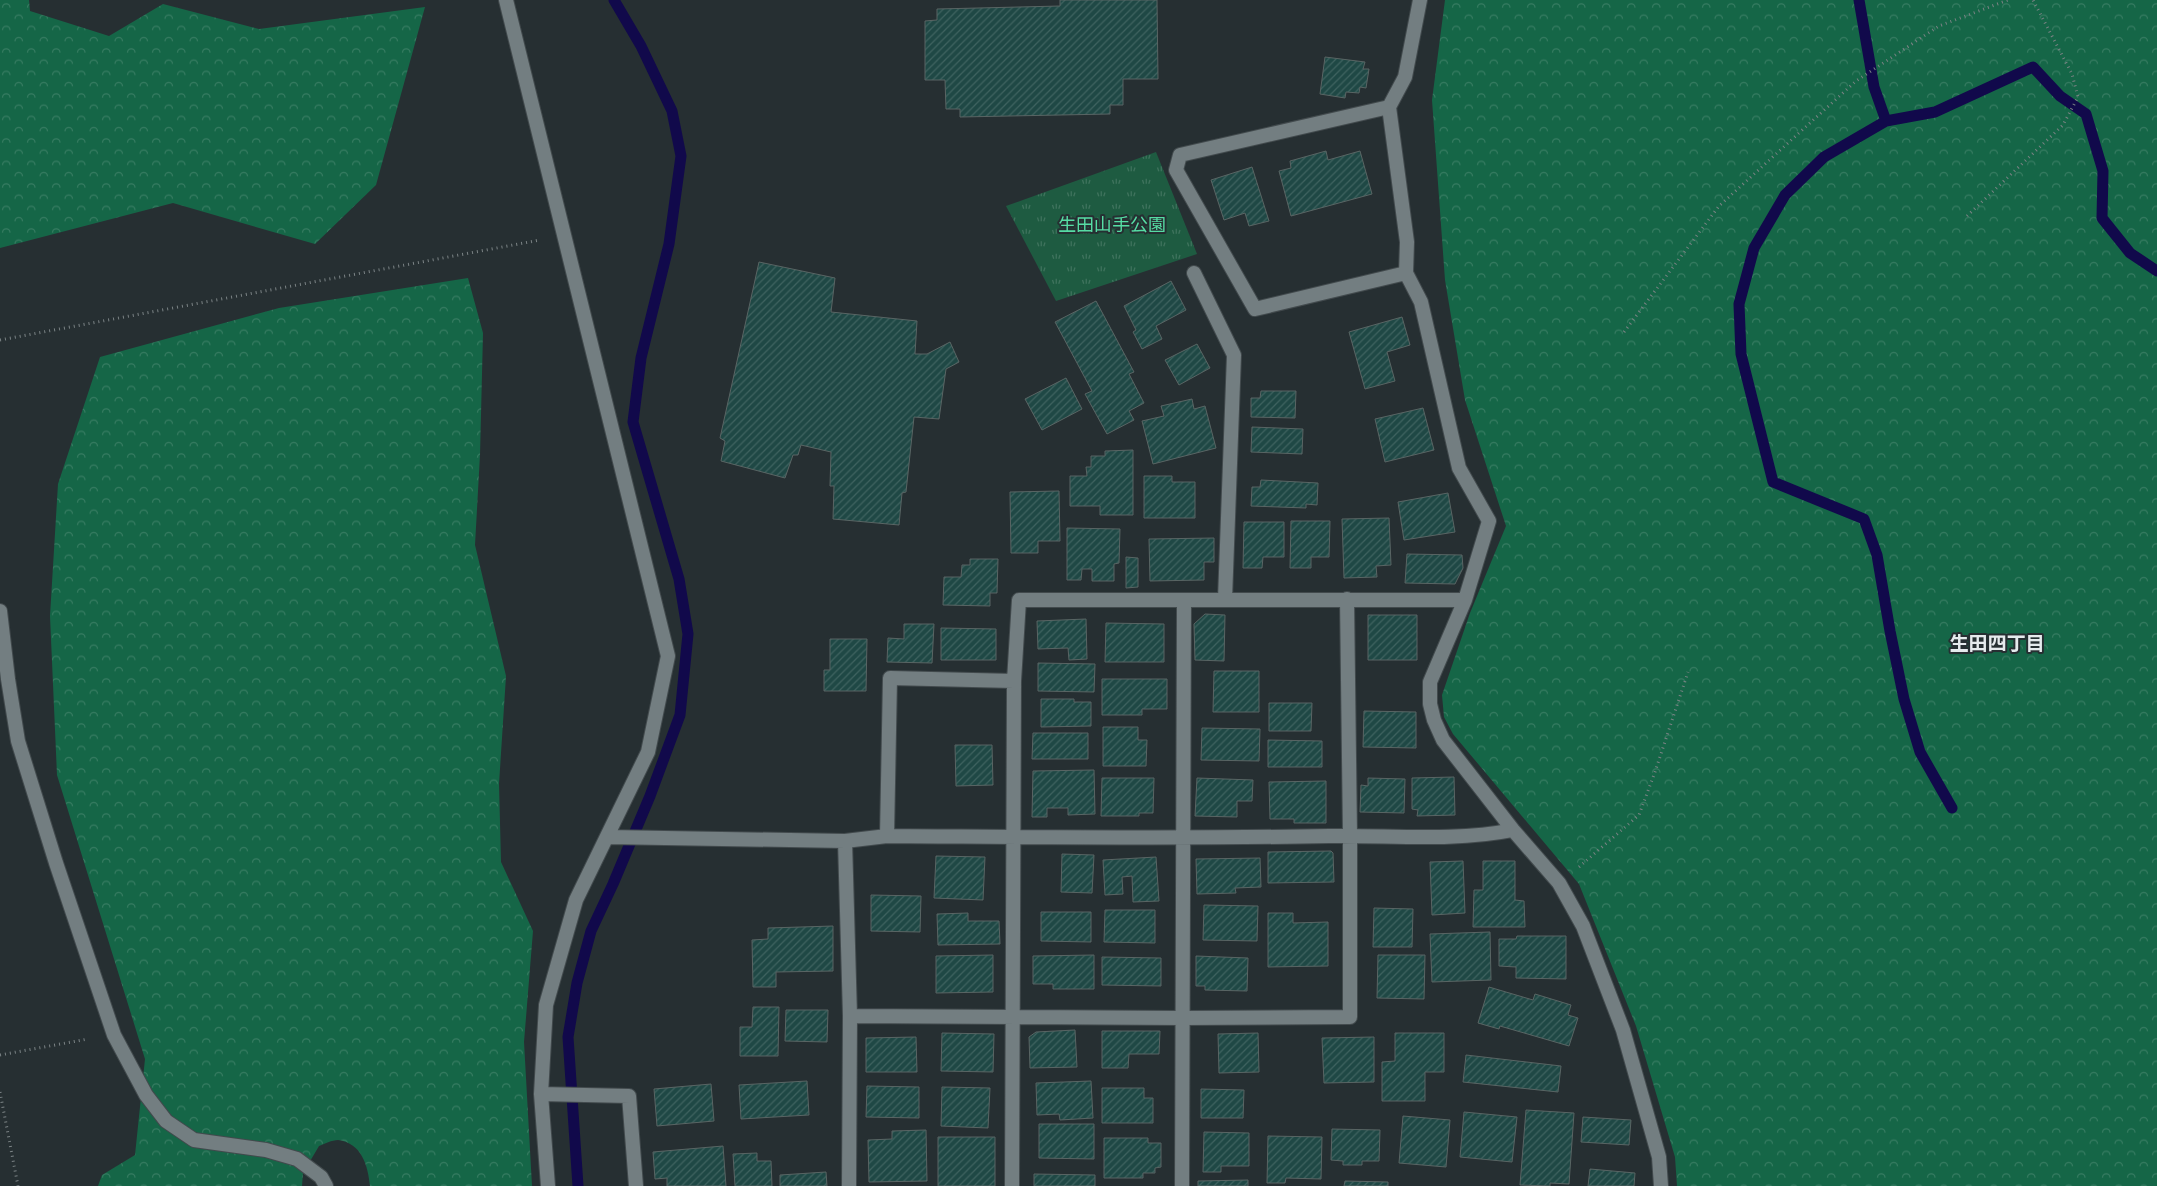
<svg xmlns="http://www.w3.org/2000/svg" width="2157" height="1186" font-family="'Source Sans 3','Noto Sans JP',sans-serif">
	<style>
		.forest { fill: url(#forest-crowns) }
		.park { fill: url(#park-tufts) }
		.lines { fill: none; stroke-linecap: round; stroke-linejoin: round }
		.stream { stroke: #11094b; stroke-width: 11 }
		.building { fill: url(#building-hatch); stroke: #596564 }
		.pedestrian-casing { stroke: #424a4d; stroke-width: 16 }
		.minor-casing { stroke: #424a4d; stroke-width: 16 }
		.path { stroke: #7b8385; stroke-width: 3; stroke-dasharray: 1 4; stroke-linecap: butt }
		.pedestrian { stroke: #737e81; stroke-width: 14 }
		.minor { stroke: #737e81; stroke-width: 14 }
		.labels { text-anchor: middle; stroke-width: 4; stroke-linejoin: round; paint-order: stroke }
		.park-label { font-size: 18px; fill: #56dca4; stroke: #262f32 }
		.neighbourhood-label { font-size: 19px; font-weight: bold; fill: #e5ebed; stroke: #262f32 }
	</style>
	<defs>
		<pattern id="forest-crowns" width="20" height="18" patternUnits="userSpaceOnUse" patternTransform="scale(1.25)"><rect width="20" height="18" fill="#156647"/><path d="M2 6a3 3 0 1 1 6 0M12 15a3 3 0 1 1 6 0" fill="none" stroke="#377c62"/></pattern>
		<pattern id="park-tufts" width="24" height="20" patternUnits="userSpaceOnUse" patternTransform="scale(1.25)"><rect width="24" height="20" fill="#1e5b41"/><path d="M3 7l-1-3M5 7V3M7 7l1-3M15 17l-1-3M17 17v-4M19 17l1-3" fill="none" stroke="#3f735d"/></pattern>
		<pattern id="building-hatch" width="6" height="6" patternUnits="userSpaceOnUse" patternTransform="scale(1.25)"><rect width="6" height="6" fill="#1f4845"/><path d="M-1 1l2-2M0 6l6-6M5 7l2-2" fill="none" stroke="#3f6360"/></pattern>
	</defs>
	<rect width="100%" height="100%" fill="#262f32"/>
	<path class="forest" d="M0 0H29L30 11 109 36 163 4 259 29 425 7 376 185 315 244 173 203 0 248Z
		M1445 0H2157V1186H1677L1675 1157 1636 1026 1579 884 1453 734 1444 717 1442 695 1470 613 1506 526 1465 400 1445 280 1432 100Z
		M468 278 483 333 480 455 475 545 506 676 499 784 501 862 533 931 524 1042 532 1186H370C368 1166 362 1143 338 1140 332 1140 324 1144 319 1146L303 1173 302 1186H98L102 1175 135 1155 145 1059 57 775 50 616 58 484 100 357 279 308Z"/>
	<path class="park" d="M1156 152 1197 254 1056 301 1006 206Z"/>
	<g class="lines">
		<path class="stream" d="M1859 0 1874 87 1886 121 1935 112 2033 67 2060 96 2086 114 2103 171 2102 218 2130 253 2157 271
			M1886 121 1824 157 1785 195 1754 248 1739 304 1741 354 1773 482 1864 519 1877 555 1890 631 1904 699 1920 752 1952 808
			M578 1186 568 1037 577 983 591 931 613 884 650 796 680 715 688 634 679 579 633 422 641 358 669 244 681 156 672 111 641 46 614 0"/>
	</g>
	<path class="building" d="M1060 0H1157L1158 79H1123V105H1110V114L960 117V109H946L945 80H925V21L937 20V9L1060 6Z
		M1325 57 1365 62 1363 69H1369L1366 88 1360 87 1359 93 1346 92 1345 98 1320 94Z
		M1326 151 1328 160 1360 151 1372 194 1291 216 1279 171 1291 168 1290 161Z
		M1252 167 1269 221 1249 226 1245 213 1224 220 1211 180Z
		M759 262 835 278 831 312 917 321 915 354H927L950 342 959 362 946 369 939 419 914 417 906 492 902 493 899 525 833 519 834 486H830L831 452 801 445 798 455H793L785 478 721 461 725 441 720 438Z
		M1171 281 1186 310 1156 326 1162 339 1142 349 1133 332 1136 330 1124 306Z
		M1096 301 1134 372 1129 374 1144 403 1129 411 1134 420 1107 434 1085 394 1092 391 1055 322Z
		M1402 317 1410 345 1387 352 1395 381 1365 389 1349 332Z
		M1197 344 1210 368 1179 385 1165 360Z
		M1066 378 1082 409 1042 430 1025 399Z
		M1261 391H1296L1295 418 1251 417V398H1260Z
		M1192 399 1194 409 1205 406 1216 448 1153 464 1142 421 1164 416 1161 406Z
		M1423 408 1434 450 1385 462 1375 419Z
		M1252 427 1303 429 1302 454 1251 452Z
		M1133 450V515H1100V506H1070V476H1087L1086 467H1091V456H1105V451Z
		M1144 476H1172V482H1195V518H1144Z
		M1261 480 1318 483 1317 505 1306 504V508L1251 506 1252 487H1260Z
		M1059 491 1060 541H1038V553H1011L1010 492Z
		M1448 493 1455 532 1404 540 1398 502Z
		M1389 518 1391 565 1376 566 1377 577 1344 578 1342 519Z
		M1291 521H1330L1329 557H1311V568H1290Z
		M1244 522H1284V557H1263L1262 568H1243Z
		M1067 528 1120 529 1119 563 1114 564V581H1092V569H1082L1081 580H1067Z
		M1214 538V562H1204V580L1150 581 1149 539Z
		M1407 554 1462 555 1463 568 1455 584 1405 583Z
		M1126 557 1138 558V587L1126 588Z
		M970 559H998L997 593H990V606L943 605 944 577H961L962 565H970Z
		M1205 614 1225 615 1224 661 1195 660 1194 624Z
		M1368 615H1417V660H1368Z
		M1086 619 1087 659 1069 660 1068 648 1038 649 1037 621Z
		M1106 623 1164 624V662H1105Z
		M904 624H934L932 663 887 662 888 638 904 639Z
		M941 628 996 629V660H941Z
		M830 639H867L866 691H824V670H830Z
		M1038 663 1095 664 1094 692 1038 691Z
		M1214 671H1259V712H1213Z
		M1102 679H1167V709H1142V715H1102Z
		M1041 699H1074V702H1091V726L1041 727Z
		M1269 703H1312L1311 731H1269Z
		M1364 711 1416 712V748L1363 747Z
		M1103 727H1138V740H1147L1146 766H1103Z
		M1202 728 1260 729 1259 761 1201 760Z
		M1033 733H1088V759H1032Z
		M1268 740 1322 741V767H1268Z
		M955 745H992L993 785 956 786Z
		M1094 770 1095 814 1068 815V808H1047V817H1032L1033 771Z
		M1454 777 1455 815 1417 816 1418 810 1412 809V778Z
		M1102 778H1154L1153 813H1139V816H1101Z
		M1197 778 1253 780 1252 801H1237V817L1195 816Z
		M1368 778 1405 779 1404 813 1360 812 1361 785 1368 786Z
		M1326 781V823H1294V819H1270L1269 782Z
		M1331 851 1333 853 1334 882 1268 883V852Z
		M1062 854 1094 855 1092 893 1061 892Z
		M936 856 985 857 983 900 934 898Z
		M1156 857 1159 901 1133 902 1132 876 1122 877 1123 894 1105 895 1103 860Z
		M1260 858 1261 887 1235 888 1236 893 1197 894 1196 859Z
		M1463 861 1465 913 1432 915 1430 862Z
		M1483 861H1515V900L1524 901 1525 927H1473L1474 890H1483Z
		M871 895 921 896 920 932 871 931Z
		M1204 905 1258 906 1257 941 1203 940Z
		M1374 908 1413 909 1412 947H1373Z
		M1105 910H1155V943L1104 942Z
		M1041 912H1091V942L1041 941Z
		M968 913V921H999L1000 944 938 945 937 914Z
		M1268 913H1293V923L1328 922V966L1268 967Z
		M833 926V971L776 972V987H753L752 940 768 939V928Z
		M1490 932 1491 980 1432 982 1430 934Z
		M1517 936H1566V979L1516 978V967L1499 966V939H1516Z
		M993 955V992L936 993V956Z
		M1094 955V989H1053V984H1033V956Z
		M1378 955H1425L1424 999 1377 998Z
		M1196 956 1248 958 1247 991 1205 990V986H1196Z
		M1102 957 1161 958V986L1102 985Z
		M1489 987 1533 1000 1535 994 1571 1005 1568 1015 1578 1018 1569 1046 1500 1026 1499 1029 1478 1023Z
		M753 1007H779L778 1056H740V1027H752Z
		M786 1010H828L827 1042 785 1041Z
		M1075 1030 1077 1067 1030 1068 1029 1037 1036 1032Z
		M1102 1031H1160L1159 1054H1129L1128 1068H1102Z
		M942 1033 994 1034 993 1072 941 1071Z
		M1258 1033 1259 1072 1219 1073 1218 1034Z
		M1395 1033H1444V1072H1425V1101H1382V1062L1395 1061Z
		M916 1037 917 1072H866V1038Z
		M1374 1037V1082L1324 1083 1322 1038Z
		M1466 1055 1561 1066 1558 1092 1463 1082Z
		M807 1081 809 1115 741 1119 739 1085Z
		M1091 1081 1093 1118 1060 1120 1059 1114 1037 1115 1036 1083Z
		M711 1084 714 1121 657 1126 654 1089Z
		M867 1086 919 1087V1118L866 1117Z
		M942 1087 990 1088 988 1128 941 1126Z
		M1102 1088H1144V1098H1153V1123H1102Z
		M1201 1089 1244 1090 1243 1118H1201Z
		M1526 1110 1574 1113 1569 1184 1550 1183V1186L1520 1185Z
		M1464 1112 1517 1117 1512 1162 1460 1157Z
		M1403 1116 1450 1120 1446 1167 1399 1163Z
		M1583 1117 1631 1120 1629 1145 1581 1142Z
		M1039 1124H1094V1159L1039 1158Z
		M1332 1129 1380 1130 1379 1161H1362V1165H1343V1161L1331 1160Z
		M926 1130 927 1181 869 1182 868 1140 892 1139V1131Z
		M1204 1132 1249 1133V1166H1221V1172H1203Z
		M1268 1136 1322 1137 1321 1179 1286 1178 1285 1183H1267Z
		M938 1137H995V1186H938Z
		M1104 1138H1148V1143H1161V1167L1155 1168V1173H1143V1178H1104Z
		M723 1146 726 1186H667V1178L655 1179 653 1152Z
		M757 1153V1161H771L772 1186H735L733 1154Z
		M1590 1169 1635 1173 1634 1186H1588Z
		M826 1172 827 1186H780V1175Z
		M1034 1174 1095 1175V1186H1034Z
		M1248 1180V1186H1198V1181Z
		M1345 1181 1388 1182V1186H1344Z"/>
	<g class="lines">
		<defs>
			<path id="pedestrian" d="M0 611 8 679 18 741 56 863 114 1035 146 1095 166 1121 194 1140 266 1150 297 1159 321 1177 326 1186"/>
			<path id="minor" d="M506 0 668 656 648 752 576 900 546 1005 541 1094 548 1186
				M1420 0 1405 77 1389 107 1407 242 1406 273 1421 302 1459 468 1489 521 1465 600 1430 682V704L1434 720 1443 740 1513 830 1559 883 1583 926 1623 1030 1659 1157 1661 1186
				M1389 107 1180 155 1176 170 1255 309 1406 273
				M1194 273 1234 355 1225 599
				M887 836 890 678 1014 681
				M608 837 845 841 887 836C1035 837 1182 839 1329 836 1390 835 1453 842 1513 830
				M845 841 850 1016 849 1186
				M850 1016 1183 1018 1350 1017V836L1347 599
				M541 1094 629 1096 636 1186
				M1012 1186 1014 681 1019 600H1465
				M1182 1186 1184 601"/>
		</defs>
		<use href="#pedestrian" class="pedestrian-casing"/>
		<use href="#minor" class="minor-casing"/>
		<path class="path" d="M1967 216 2063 125 2078 97 2072 74 2033 0
			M1624 332 1719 206 1856 81 1939 26 2008 0
			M0 340 540 240
			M1579 867 1639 815 1655 772 1688 672
			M0 1055 88 1039
			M0 1092 18 1186"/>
		<use href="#pedestrian" class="pedestrian"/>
		<use href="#minor" class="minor"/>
	</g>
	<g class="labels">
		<g class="park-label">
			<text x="1112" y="231">生田山手公園</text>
		</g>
		<g class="neighbourhood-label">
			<text x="1997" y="650">生田四丁目</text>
		</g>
	</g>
</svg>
